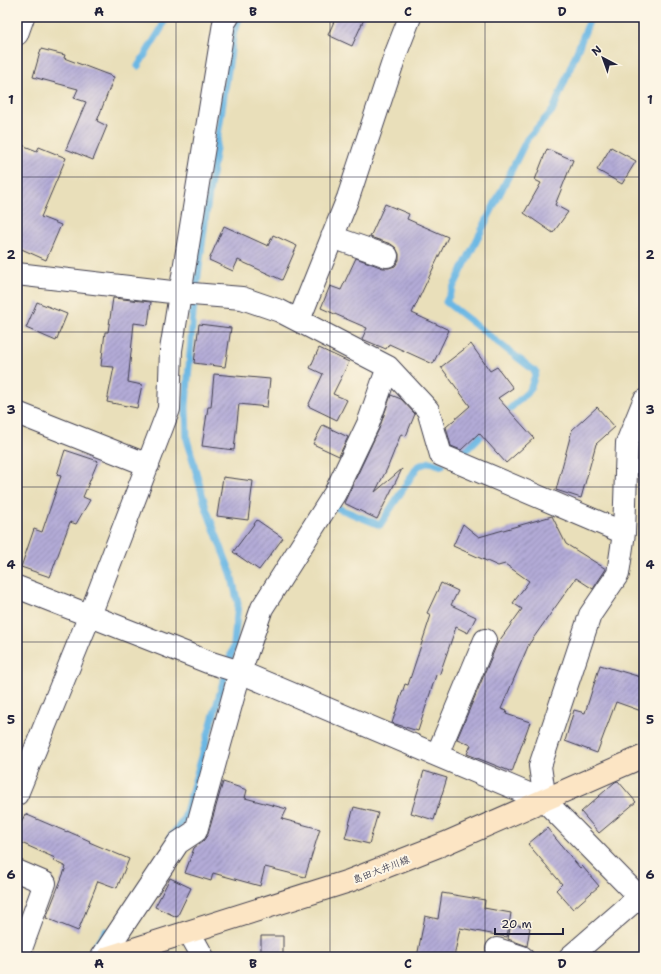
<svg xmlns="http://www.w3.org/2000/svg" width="661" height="974" font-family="'Shantell Sans','Klee One',sans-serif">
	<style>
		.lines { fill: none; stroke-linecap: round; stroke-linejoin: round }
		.stream { stroke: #6ab7e4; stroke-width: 7 }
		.building { fill: url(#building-hatch) }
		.street-casing { stroke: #403e4e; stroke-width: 24 }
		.secondary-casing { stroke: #403e4e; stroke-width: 24 }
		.street { stroke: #fff; stroke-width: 22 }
		.secondary { stroke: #fce5c4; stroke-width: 22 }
		.grid { fill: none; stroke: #22223b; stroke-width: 1; stroke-opacity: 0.55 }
		.labels { text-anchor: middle; stroke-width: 4; stroke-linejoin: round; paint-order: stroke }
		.street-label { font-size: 10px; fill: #22223b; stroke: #fcf5e5 }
		.neatline { fill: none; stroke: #22223b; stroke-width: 1.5 }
		.grid-label { font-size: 13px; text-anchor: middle; font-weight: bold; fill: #22223b }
	</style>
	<defs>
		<pattern id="building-hatch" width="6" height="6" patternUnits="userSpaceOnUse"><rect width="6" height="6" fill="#b3abd7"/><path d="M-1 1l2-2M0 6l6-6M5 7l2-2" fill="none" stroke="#918bb0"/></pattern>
	</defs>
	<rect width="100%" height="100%" fill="#fcf5e5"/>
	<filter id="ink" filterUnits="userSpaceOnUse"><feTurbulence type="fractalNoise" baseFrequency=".025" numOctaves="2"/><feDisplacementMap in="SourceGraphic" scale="8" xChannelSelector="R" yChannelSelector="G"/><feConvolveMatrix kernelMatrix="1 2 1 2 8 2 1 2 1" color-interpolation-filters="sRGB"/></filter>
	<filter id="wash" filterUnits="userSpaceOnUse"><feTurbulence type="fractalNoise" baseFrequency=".012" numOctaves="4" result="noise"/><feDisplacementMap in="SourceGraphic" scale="16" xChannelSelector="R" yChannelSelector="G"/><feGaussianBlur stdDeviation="0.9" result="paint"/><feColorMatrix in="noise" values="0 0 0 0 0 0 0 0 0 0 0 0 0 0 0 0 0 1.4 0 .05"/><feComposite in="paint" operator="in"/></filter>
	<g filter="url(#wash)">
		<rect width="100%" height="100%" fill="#e9dfba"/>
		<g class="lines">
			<path class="stream" d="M138 66 161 29 166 17
				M503 415 530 390 536 372 446 302 527 139 553 110 591 17
				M458 458 488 429
				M335 507 380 525 418 466 430 462 442 466
				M170 838 184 819 234 644 238 604 231 573 206 508 187 439 186 406 193 313 207 207 234 31 240 17
				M88 957 106 931"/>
		</g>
		<g id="blocks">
			<path class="building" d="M336 17H365L352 46 328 35Z
				M41 49 65 55 64 58 114 77 97 121 107 126 93 160 66 149 86 102 74 98 78 89 33 77Z
				M17 143 37 151 39 147 66 158 41 217 61 225 46 260 17 247Z
				M611 147 636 161 622 184 597 170Z
				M547 149 573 160 555 205 568 212 553 233 524 213 541 183 535 180Z
				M385 204 409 214 407 219 448 237 412 313 449 330 433 364 389 344 386 349 362 339 367 328 321 308 330 286 341 290 356 258 383 268H389L395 266 399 260V254L396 248 391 244 370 237Z
				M224 226 268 246 273 235 297 246 282 280 238 260 233 271 209 260Z
				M113 298 151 302 148 325 134 323 128 382 142 385 137 408 107 402 114 367 101 366 105 332H108Z
				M37 302 67 314 56 341 26 328Z
				M199 324 231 328 225 367 194 363Z
				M471 344 490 371 497 367 513 388 498 398 534 438 506 463 479 433 461 450 451 446 446 427 470 406 441 367Z
				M319 348 349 362 333 394 347 400 337 420 308 406 323 374 310 368Z
				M214 374 270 379 267 407 239 404 234 450 202 446 208 407H211Z
				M391 395 401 399 415 414 406 436 401 434 387 469 375 492 402 469 377 519 344 503 379 429Z
				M597 407 615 427 596 444 581 498 556 490 572 430Z
				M323 425 348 437 339 456 313 444Z
				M65 450 98 461 83 497 90 500 76 524 70 522 50 577 21 567 34 529 42 532 61 476 57 475Z
				M223 477 253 481 248 520 217 516Z
				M552 516 566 544 606 569 593 589 576 578 529 644 501 709 507 711 506 714 530 722 512 772 467 754 471 745 457 739 497 644 522 609 513 603 529 581 505 564 498 566 453 546 463 524 479 537Z
				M257 520 283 538 259 570 233 552Z
				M441 583 458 591 451 605 476 617 468 633 456 627 439 676 436 675 418 731 392 723 405 684 408 685 431 615 427 613Z
				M600 665 644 678V712L616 702 597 753 565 741 574 710 585 713Z
				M424 771 447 778 434 820 411 813Z
				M618 781 636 802 599 833 581 812 615 782Z
				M223 782 247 790 245 798 287 809 282 819 320 829 305 877 265 867 260 886 213 873 211 881 185 873 194 848 203 841 208 834Z
				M354 807 378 813 369 844 345 838Z
				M25 814 67 832V831L90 841 89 842 129 859 117 888 98 881 78 931 46 918 66 867 54 861 55 858 17 841V832Z
				M547 828 580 868 582 866 599 886 573 909 556 890 562 884 528 844Z
				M170 878 191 888 177 917 155 907Z
				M442 893 485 900 484 908 511 913 507 937 460 928 454 957H417L425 916 438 919Z
				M511 924 530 927 527 946 508 939Z
				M261 936H283V957H261Z"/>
		</g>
	</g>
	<g filter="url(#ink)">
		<use href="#blocks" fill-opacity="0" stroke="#403e4e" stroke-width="1"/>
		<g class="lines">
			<defs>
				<path id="street" d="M17 34 23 17
					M332 237 387 256
					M17 274 180 293 242 298 280 311 388 367 428 410 441 455 624 533
					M299 320 348 198 396 53 410 17
					M17 413 148 465
					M17 587 208 662 240 672 545 801 644 902
					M437 755 485 640
					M17 794 90 615 169 409 171 350 224 23 228 17
					M545 801 540 766 590 615 618 574 624 533 627 443 644 401
					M17 871 45 883 18 957
					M189 932 203 957
					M497 949 522 957
					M102 957 178 843 196 831 240 672 262 608 335 493 368 424 388 367
					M570 957 639 897"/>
				<path id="secondary" d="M109 957 349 881 446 843 644 756"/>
			</defs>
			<use href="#street" class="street-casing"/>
			<use href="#secondary" class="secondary-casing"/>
			<use href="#street" class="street"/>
			<use href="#secondary" class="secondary"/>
		</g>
	</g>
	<path class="grid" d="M176 17V957M330 17V957M485 17V957M17 177H644M17 332H644M17 487H644M17 642H644M17 797H644"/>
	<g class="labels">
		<g class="street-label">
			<text transform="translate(381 869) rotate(-21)" y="4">島田大井川線</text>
		</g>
	</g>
	<rect width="661" height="974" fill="none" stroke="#fcf5e5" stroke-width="44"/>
	<g transform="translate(603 58) rotate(319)" stroke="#fcf5e5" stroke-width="3" paint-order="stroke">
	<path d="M0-3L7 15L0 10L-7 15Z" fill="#22223b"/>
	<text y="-6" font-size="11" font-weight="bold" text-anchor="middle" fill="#22223b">N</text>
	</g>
	<path d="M495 928v6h68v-6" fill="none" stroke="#22223b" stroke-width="2"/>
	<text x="501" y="928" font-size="12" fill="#22223b" stroke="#fcf5e5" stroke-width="3" paint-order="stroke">20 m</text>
	<rect x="22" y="22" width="617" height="930" class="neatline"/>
	<g class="grid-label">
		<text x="99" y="16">A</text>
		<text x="253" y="16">B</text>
		<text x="408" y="16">C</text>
		<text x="562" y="16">D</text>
		<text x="11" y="104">1</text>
		<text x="650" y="104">1</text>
		<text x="11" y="259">2</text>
		<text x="650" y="259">2</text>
		<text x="11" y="414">3</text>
		<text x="650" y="414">3</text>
		<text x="11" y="569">4</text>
		<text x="650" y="569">4</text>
		<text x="11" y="724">5</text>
		<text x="650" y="724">5</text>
		<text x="11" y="879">6</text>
		<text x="650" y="879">6</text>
		<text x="99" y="968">A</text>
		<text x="253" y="968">B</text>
		<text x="408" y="968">C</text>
		<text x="562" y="968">D</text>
	</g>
</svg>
